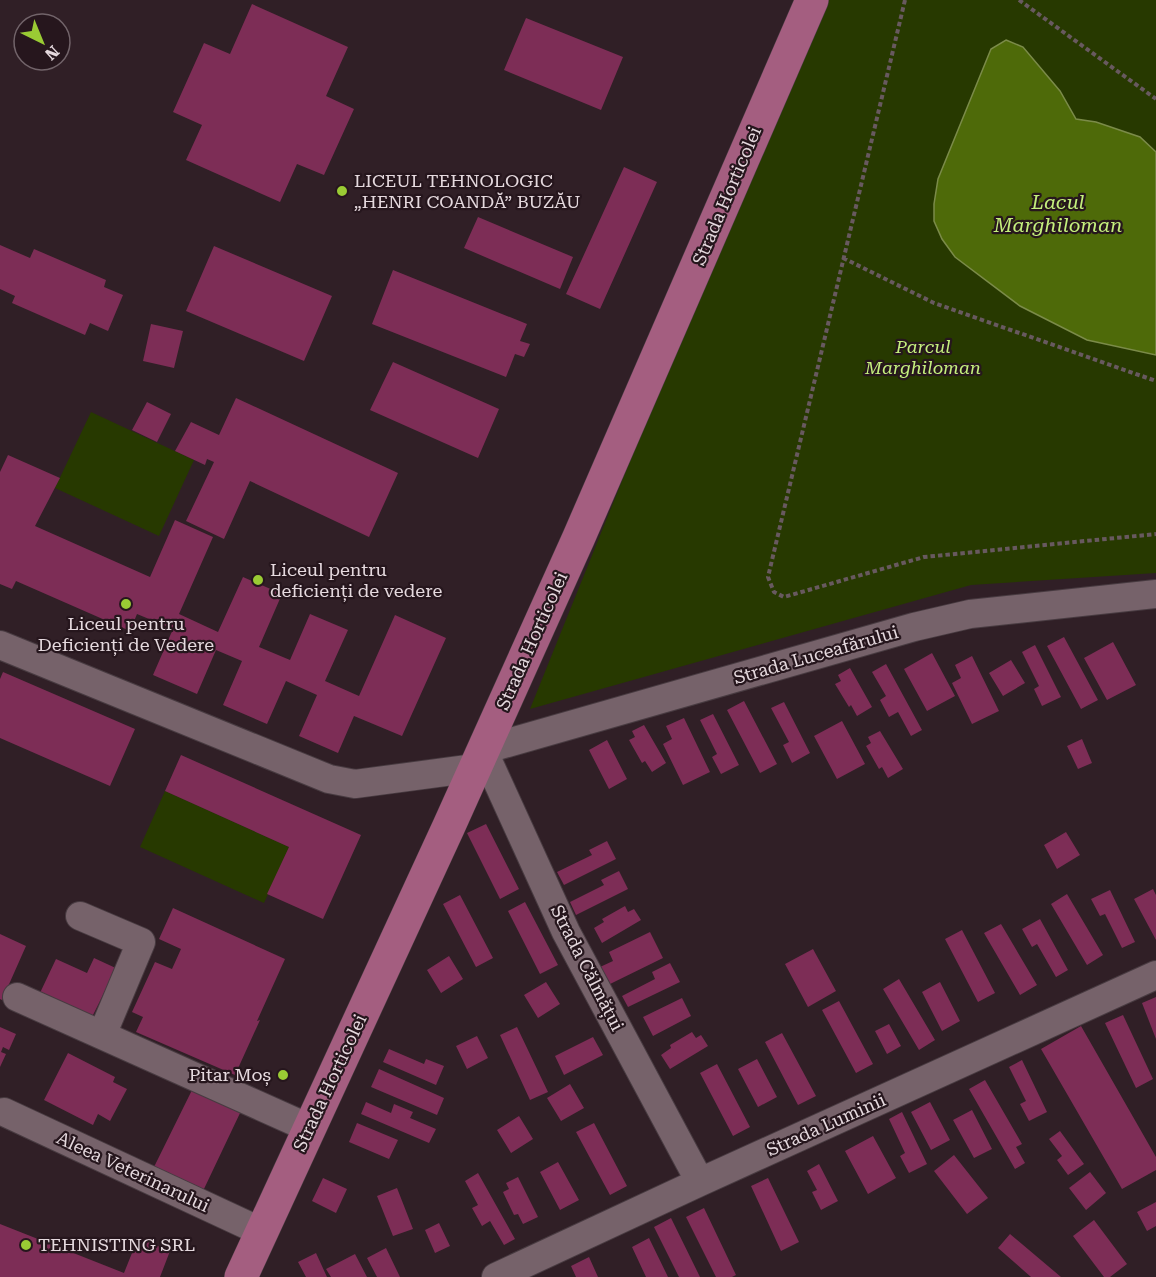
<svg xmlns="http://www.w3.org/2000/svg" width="1156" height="1277" font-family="'Roboto Serif',serif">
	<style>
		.green { fill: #273900 }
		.water { fill: #4e6a09; stroke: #7b8b49; stroke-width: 1.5 }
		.building { fill: #7d2d56 }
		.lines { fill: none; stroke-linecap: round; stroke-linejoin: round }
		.minor-casing { stroke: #483b41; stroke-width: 30 }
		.major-casing { stroke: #483b41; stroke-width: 34 }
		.path { stroke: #68595f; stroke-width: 4; stroke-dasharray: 4.5 3; stroke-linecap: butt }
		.minor { stroke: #76626a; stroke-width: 28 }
		.major { stroke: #a45e80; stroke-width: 33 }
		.poi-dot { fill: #9acb34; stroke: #26161d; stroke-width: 2 }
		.labels { text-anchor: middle; stroke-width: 4.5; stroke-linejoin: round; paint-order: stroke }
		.poi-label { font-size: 18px; fill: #e5d9de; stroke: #26161d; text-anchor: start }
		.street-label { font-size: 18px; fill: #e5d9de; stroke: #26161d }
		.park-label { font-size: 18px; font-style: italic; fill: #c5f07e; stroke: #26161d }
		.water-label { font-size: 20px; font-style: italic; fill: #c4ef7d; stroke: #26161d }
	</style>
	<rect width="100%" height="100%" fill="#301f26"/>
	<path class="green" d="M816 0H1156V573L971 585 530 709Z
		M91 412 194 460 159 536 55 488Z
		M165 791 289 847 264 903 140 847Z"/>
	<path class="water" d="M1006 40 1023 47 1060 91 1076 119 1096 122 1140 137 1156 152V355L1087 340 1020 306 955 257 942 239 934 221V204L938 179 991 49Z"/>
	<path class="building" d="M252 4 348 47 326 96 354 109 324 175 297 164 280 202 186 160 202 125 173 112 204 43 230 54Z
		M526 18 623 57 601 110 504 70Z
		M624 167 657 182 600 309 566 294Z
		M478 217 573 257 560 289 464 248Z
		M0 245 30 258 34 249 106 280 104 287 123 295 108 331 90 323 85 335 12 303 15 296 0 289Z
		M214 246 332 296 304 361 186 311Z
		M393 270 527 324 520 341 530 344 524 357 515 354 506 377 372 324Z
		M151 324 183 331 174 368 143 361Z
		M393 362 499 409 478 458 370 410Z
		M236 398 398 473 369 537 250 481 224 539 186 521 214 462 207 459 205 465 175 451 191 422 219 435Z
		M147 402 171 414 157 442 132 430Z
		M8 455 60 478 35 526 150 577 175 520 213 537 179 614 218 632 243 577 282 594 259 647 290 660 310 614 348 630 325 681 359 696 395 615 446 638 402 736 354 716 338 753 299 736 317 695 286 681 267 724 223 705 242 661 216 650 197 694 153 675 173 629 137 614 130 631 16 581 12 589 0 584V472Z
		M1064 637 1098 700 1081 709 1047 646Z
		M1113 642 1136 685 1107 700 1084 658Z
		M1035 645 1061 697 1042 706 1034 689 1039 686 1022 652Z
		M932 653 955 696 927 711 904 669Z
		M972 656 999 711 972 724 952 683 961 678 955 665Z
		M1011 660 1025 683 1003 696 989 673Z
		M886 664 922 730 911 736 898 712 889 717 880 700 886 696 872 672Z
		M850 668 872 707 857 716 851 705 849 707 835 684 841 681 838 675Z
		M3 672 135 729 110 786 0 738V679Z
		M744 701 777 764 760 773 727 710Z
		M784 702 810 753 792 763 783 745 789 742 771 708Z
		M713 714 739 765 721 774 712 757 717 754 700 720Z
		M684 718 710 772 683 785 663 744 672 739 666 726Z
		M842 721 865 764 837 779 814 736Z
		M644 725 666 763 652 772 645 761 642 763 629 740 635 737 632 731Z
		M880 731 903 769 888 778 882 767 879 769 866 746 871 743 868 737Z
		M1082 739 1092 763 1078 769 1067 746Z
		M607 740 627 779 609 789 589 750Z
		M181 755 361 835 323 919 267 894 289 847 165 791Z
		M486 824 519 889 500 899 467 833Z
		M1066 832 1080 855 1057 869 1044 845Z
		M607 841 616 859 564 885 557 872 592 855 589 850Z
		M619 871 628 889 576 915 570 902 604 885 601 880Z
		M1153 889 1156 895V940L1134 899Z
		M1110 890 1135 942 1122 948 1105 914 1100 916 1091 899Z
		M1067 894 1103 955 1087 965 1051 904Z
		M460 895 493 958 476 967 443 904Z
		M525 902 558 965 540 974 508 911Z
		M625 906 628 912 634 909 641 920 602 943 594 928 604 922 602 919Z
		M173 908 285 959 257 1021 260 1020 235 1075 136 1032 143 1017 132 1012 155 962 172 969 181 949 159 939Z
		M1040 919 1068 970 1056 977 1037 944 1032 947 1022 929Z
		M1001 924 1037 985 1020 995 984 933Z
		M962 930 995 993 978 1002 945 939Z
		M650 932 663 958 608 985 600 967 613 961 609 952Z
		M0 934 26 946 2 1000 0 999Z
		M813 949 836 991 808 1007 785 964Z
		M449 956 463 979 441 993 427 970Z
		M94 958 120 970 109 993 105 991 91 1019 39 995 56 959 87 973Z
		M670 963 680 982 628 1007 622 996 655 979 652 972Z
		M899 979 935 1040 919 1050 883 989Z
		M546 982 560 1004 538 1018 524 995Z
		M940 982 960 1021 942 1031 922 992Z
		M1156 997V1039L1142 1003Z
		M682 998 691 1016 653 1036 643 1017Z
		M839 1001 873 1064 856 1073 822 1010Z
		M1123 1015 1153 1079 1136 1088 1105 1023Z
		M889 1024 901 1046 887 1054 875 1031Z
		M1081 1026 1156 1157V1170L1122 1189 1041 1049Z
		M0 1027 16 1034 9 1050 3 1047 1 1052 6 1054 0 1067Z
		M517 1027 548 1092 530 1100 500 1035Z
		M692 1032 696 1038 701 1035 708 1046 670 1069 661 1055 671 1048 670 1045Z
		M782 1033 816 1096 798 1105 765 1042Z
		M477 1036 488 1058 467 1069 456 1046Z
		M593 1037 603 1055 564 1075 555 1056Z
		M389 1049 424 1064 426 1059 444 1066 436 1085 383 1062Z
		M68 1053 115 1077 113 1082 127 1089 110 1121 98 1114 93 1125 44 1100Z
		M757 1059 777 1097 758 1107 738 1069Z
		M1022 1060 1047 1112 1029 1121 1020 1104 1026 1101 1009 1067Z
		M717 1064 750 1127 733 1136 700 1073Z
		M379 1069 444 1098 437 1115 371 1087Z
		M985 1080 1022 1144 1016 1147 1025 1163 1015 1169 969 1089Z
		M570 1084 584 1108 561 1121 547 1098Z
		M193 1088 241 1111 203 1191 154 1167Z
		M366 1102 391 1113 394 1104 413 1112 410 1118 436 1129 429 1143 361 1114Z
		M930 1102 950 1140 931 1150 911 1112Z
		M972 1110 992 1149 974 1158 953 1120Z
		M902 1112 927 1164 909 1173 900 1156 905 1153 889 1119Z
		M519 1116 533 1139 511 1153 497 1130Z
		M357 1123 398 1140 389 1159 349 1142Z
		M594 1123 627 1186 610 1195 576 1132Z
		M1060 1131 1084 1164 1068 1175 1057 1160 1062 1156 1049 1139Z
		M873 1136 896 1178 868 1194 845 1151Z
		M954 1155 988 1198 967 1214 934 1171Z
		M558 1162 579 1200 560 1210 540 1172Z
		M819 1164 838 1201 821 1210 812 1192 817 1190 807 1171Z
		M1090 1172 1106 1193 1086 1210 1069 1188Z
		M478 1173 515 1239 504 1245 490 1221 482 1226 472 1208 478 1205 465 1181Z
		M518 1177 538 1217 523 1224 518 1214 514 1215 503 1192 509 1189 506 1183Z
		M323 1178 347 1189 336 1213 312 1201Z
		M768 1178 799 1242 781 1251 751 1186Z
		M397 1188 413 1229 393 1236 377 1196Z
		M1156 1202V1226L1147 1231 1137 1212Z
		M704 1208 736 1275 732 1277H716L686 1217Z
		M671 1218 700 1277H679L654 1227Z
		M1094 1220 1127 1264 1110 1277H1104L1073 1236Z
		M439 1223 450 1246 435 1253 425 1230Z
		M0 1224 124 1273 138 1238 170 1251 160 1277H0Z
		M1010 1234 1061 1277H1031L998 1248Z
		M649 1238 668 1277H646L632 1247Z
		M386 1248 400 1277H377L367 1258Z
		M316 1253 327 1277H306L298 1262Z
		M355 1254 367 1277H331L326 1269Z
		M589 1257 598 1277H576L571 1266Z"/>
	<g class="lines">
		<defs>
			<path id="minor" d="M0 645 329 779 355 784 475 768
				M80 916 141 942 102 1035
				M17 997 309 1128
				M4 1112 262 1232
				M700 1182 566 932 483 750 914 627 970 614 1156 594
				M496 1277 700 1182 1156 975"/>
			<path id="major" d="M241 1277 449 826 579 537 812 0"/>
		</defs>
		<use href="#minor" class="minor-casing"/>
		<use href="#major" class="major-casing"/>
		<path class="path" d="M905 0 768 577 774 592 784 597 924 557 1156 534
			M1019 0 1156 99
			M843 258 934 303 1156 381"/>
		<use href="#minor" class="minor"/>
		<use href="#major" class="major"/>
	</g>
	<g class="poi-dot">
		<circle cx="342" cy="191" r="6"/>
		<circle cx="258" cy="580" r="6"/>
		<circle cx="126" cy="604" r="6"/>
		<circle cx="283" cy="1075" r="6"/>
		<circle cx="26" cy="1245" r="6"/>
	</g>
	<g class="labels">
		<g class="poi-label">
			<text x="354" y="187">LICEUL TEHNOLOGIC<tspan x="354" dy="21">„HENRI COANDĂ” BUZĂU</tspan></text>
			<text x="270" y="576">Liceul pentru<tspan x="270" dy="21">deficienți de vedere</tspan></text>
			<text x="126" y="630" text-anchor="middle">Liceul pentru<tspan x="126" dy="21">Deficienți de Vedere</tspan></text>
			<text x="271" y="1081" text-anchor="end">Pitar Moș</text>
			<text x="38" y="1251">TEHNISTING SRL</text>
		</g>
		<g class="street-label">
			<text transform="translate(727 196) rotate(-67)" y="6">Strada Horticolei</text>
			<text transform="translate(532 641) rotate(-66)" y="6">Strada Horticolei</text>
			<text transform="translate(816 655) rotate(-16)" y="6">Strada Luceafărului</text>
			<text transform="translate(587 968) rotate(63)" y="6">Strada Călmățui</text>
			<text transform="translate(330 1083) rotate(-65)" y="6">Strada Horticolei</text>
			<text transform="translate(826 1125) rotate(-24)" y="6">Strada Luminii</text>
			<text transform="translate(133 1172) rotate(25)" y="6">Aleea Veterinarului</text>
		</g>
		<g class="park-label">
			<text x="923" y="353">Parcul<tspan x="923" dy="21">Marghiloman</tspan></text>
		</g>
		<g class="water-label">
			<text x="1058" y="209">Lacul<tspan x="1058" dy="23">Marghiloman</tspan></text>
		</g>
	</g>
	<g transform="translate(42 42) rotate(137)"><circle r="28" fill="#26161d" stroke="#72646a" stroke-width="1.5"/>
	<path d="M0-4.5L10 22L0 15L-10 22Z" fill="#9acb34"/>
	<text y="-9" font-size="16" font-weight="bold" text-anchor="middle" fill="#e5d9de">N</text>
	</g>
</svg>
